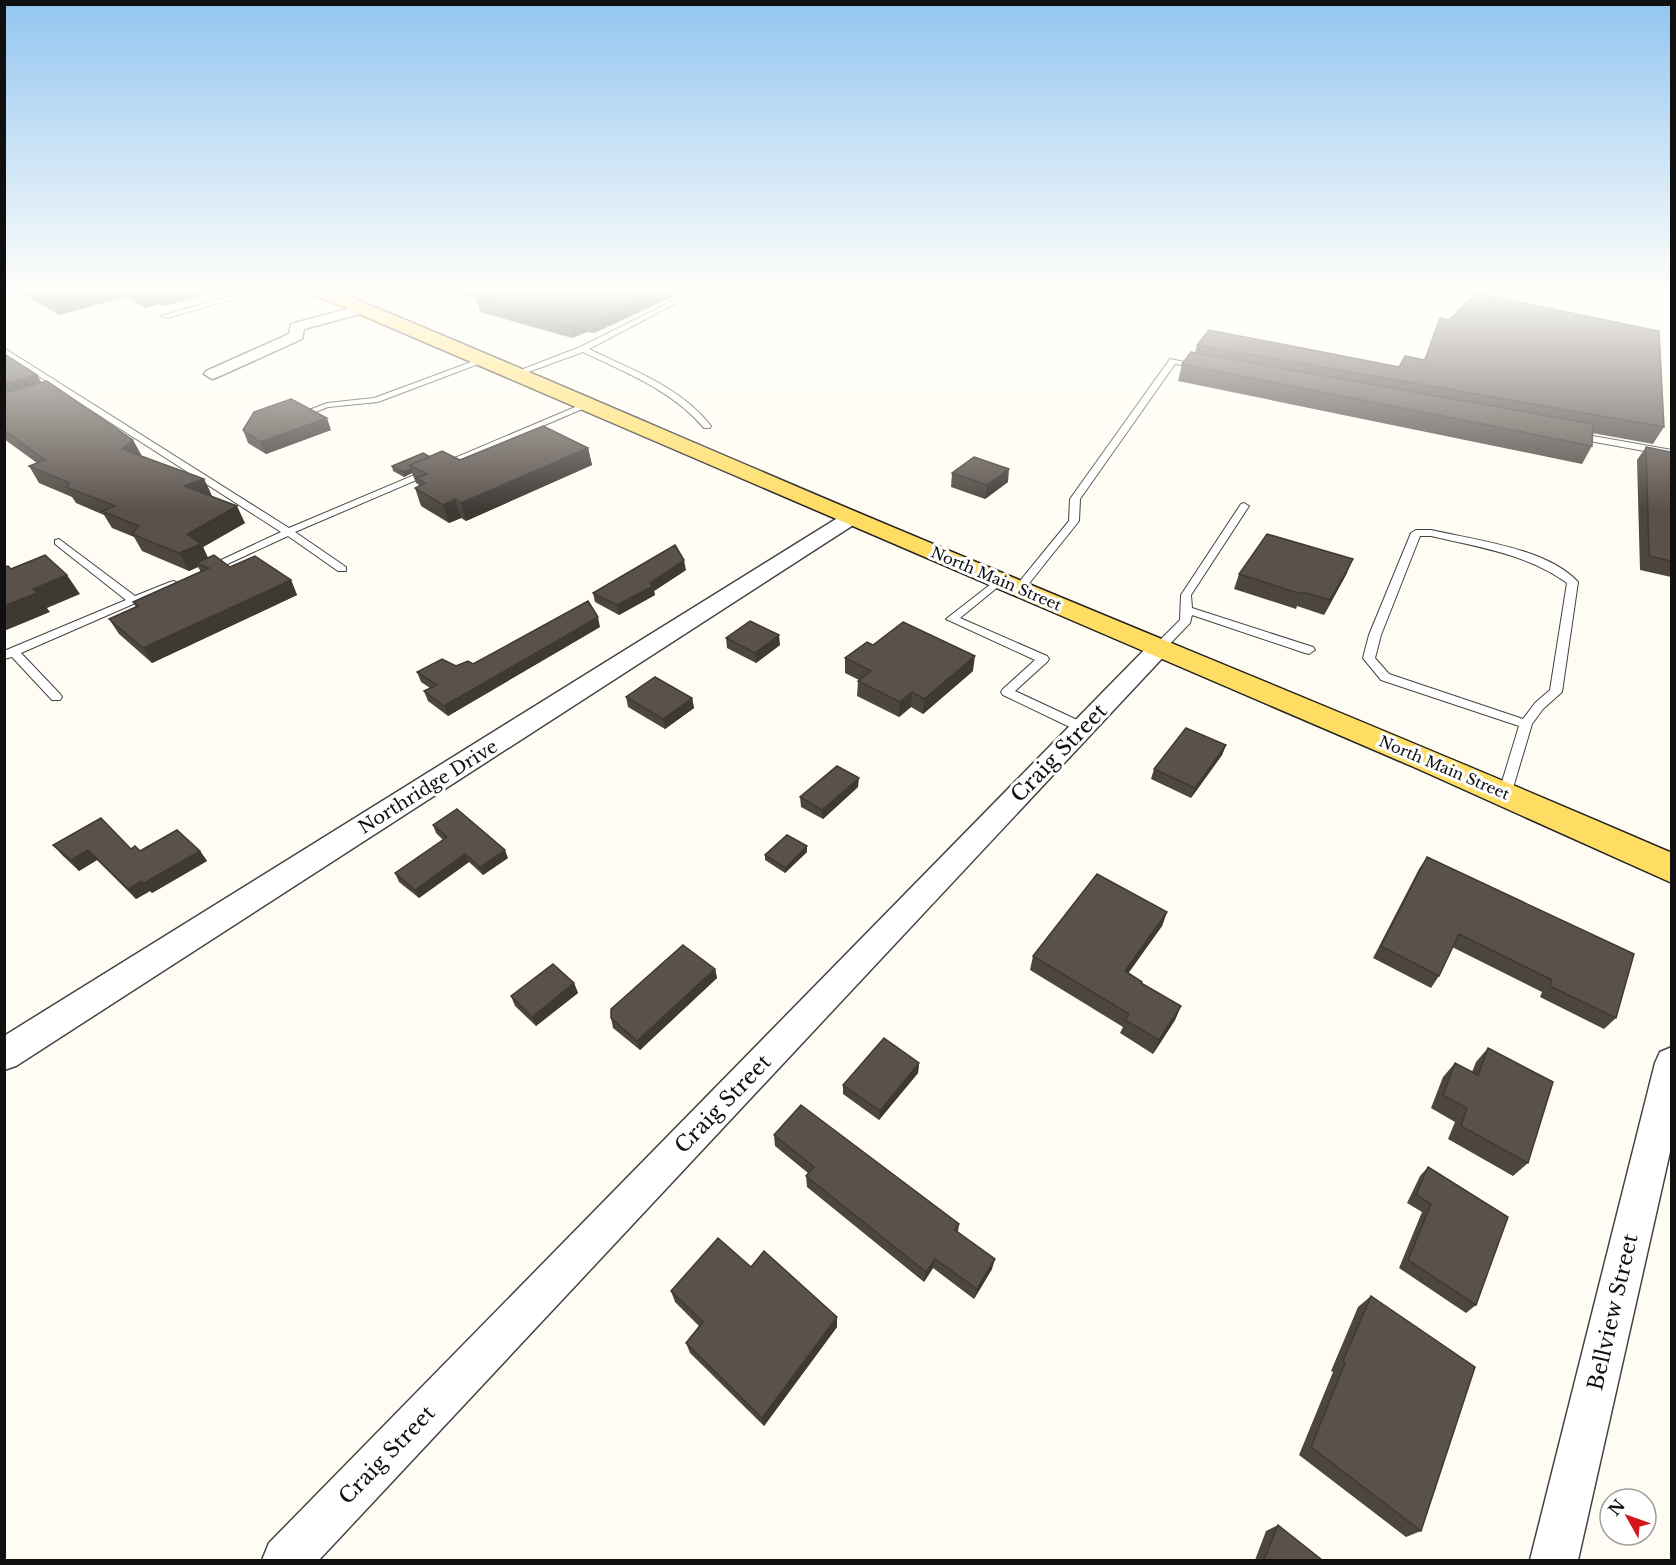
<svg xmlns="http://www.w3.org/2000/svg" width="1676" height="1565" font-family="'Libre Baskerville',serif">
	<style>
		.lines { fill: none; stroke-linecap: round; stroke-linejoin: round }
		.service-casing { stroke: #434343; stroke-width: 2 }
		.minor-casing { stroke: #434343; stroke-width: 3 }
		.primary-casing { stroke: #212121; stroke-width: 3 }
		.service { fill: #fff; fill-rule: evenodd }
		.minor { fill: #fff; fill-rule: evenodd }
		.primary { fill: #ffdd63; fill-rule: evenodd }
		.wall { fill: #4d4640 }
		.shaded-wall { fill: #3f3934 }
		.building { fill: #5a514b; stroke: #3f3934; stroke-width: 1.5 }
		.labels { text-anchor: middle; stroke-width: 6; stroke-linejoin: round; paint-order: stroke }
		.far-street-label { font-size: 15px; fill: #101010; stroke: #fff }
		.street-label { font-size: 18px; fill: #101010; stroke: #fff }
		.near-street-label { font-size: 21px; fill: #101010; stroke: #fff }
	</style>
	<rect width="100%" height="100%" fill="#fffdf3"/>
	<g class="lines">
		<defs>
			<path id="service" d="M248 291H259L168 318 161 316Z
				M681 297 686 298 589 349C632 370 681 387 711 426L710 428H704C672 390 626 373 583 352L520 375 513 373 580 347Z
				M4 348 289 528 587 402 594 404 295 532 346 567V571H338L288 536 208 573 203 570 204 568 281 532 4 354Z
				M482 358 489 360 378 402 328 407 313 413 309 410 327 403 374 398Z
				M1170 359 1204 366 1200 368 1175 364 1080 499 1079 521 1023 591H1015V587L1069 521 1070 499Z
				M1576 433 1672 450V456L1573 438 1572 436Z
				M1244 503 1249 506 1191 595 1192 608 1313 647 1315 650 1309 654 1305 653 1192 615 1190 623 1164 650H1156L1154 647 1156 644 1180 620 1181 595 1241 504Z
				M1416 530H1431C1474 540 1547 548 1578 582L1562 692 1543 709 1532 724 1510 798H1500L1498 795 1519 726 1381 680 1363 658 1369 635 1411 533ZM1420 536H1431C1478 547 1527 554 1567 583L1550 690 1535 703 1523 719 1389 674 1375 658 1381 635Z
				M59 539 135 596 170 582 174 581 179 584 21 653 60 694 62 697 60 700H52L12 657 4 659V651L126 600 55 544V540Z
				M1000 577 1005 580 1004 582 960 618 1047 656 1049 659 1047 662 1015 691 1088 725 1089 728 1088 731H1078L1003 695 1001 692 1003 689 1035 660 946 619Z"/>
			<path id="minor" d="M362 305 367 306 369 309 367 312 304 329 302 339 218 377 212 379 204 374 206 371 289 334 291 324Z
				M851 512 858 514 861 518 858 522 16 1066 4 1070V1036L844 514Z
				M1160 640 1168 642 1172 647 1168 652 319 1560H262L269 1543 1152 642Z
				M1672 1047V1143L1578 1560H1530L1655 1063 1660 1052Z"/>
			<path id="primary" d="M313 291H336C511 363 684 439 859 513 1129 627 1402 736 1672 853V883L1416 768 315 295Z"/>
		</defs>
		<use href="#service" class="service-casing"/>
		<use href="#minor" class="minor-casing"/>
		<use href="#primary" class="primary-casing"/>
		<use href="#service" class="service"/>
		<use href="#minor" class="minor"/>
		<use href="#primary" class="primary"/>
	</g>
	<path class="wall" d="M18 291H198L200 296 162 306 159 304 145 308 125 297 59 315Z
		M452 291H682L683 292 594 333 587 332 572 338 480 312 477 301 479 300Z
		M1440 318 1664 427 1653 444 1592 433V446L1582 464 1178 381 1182 364 1195 353 1197 345 1399 367 1424 360Z
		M4 354 42 383 141 456 204 479 212 496H210L245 523 203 547 208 558 230 567 291 580 297 595 152 663 119 634 109 619 136 607 133 602 201 572 198 567 189 571 142 551 134 537 112 528 104 515 76 503 72 497 39 483 29 466 37 463 4 439Z
		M243 430H331L266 454 248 443Z
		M1646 447 1671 452V577L1640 570 1637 460Z
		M588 448 592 465 466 521 461 518 449 523 421 506 415 488 419 486 418 484 416 483 412 473 404 477 393 471 392 466 430 457 460 460Z
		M952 473 1008 482 985 499 951 487Z
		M686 570 654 591 655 595 619 615 595 602 593 593Z
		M1347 573 1324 615 1297 606 1296 609 1234 589 1239 574Z
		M600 627 448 716 428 701 424 691 430 688 421 682 417 672 473 664Z
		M726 638 780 645 756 663 727 648Z
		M873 645 973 671 923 714 911 707 899 717 857 696 858 681 859 680 845 673V658Z
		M626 697 692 698 694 708 665 729 628 707Z
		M1226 745 1222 755 1191 798 1151 779 1154 769Z
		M858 787 823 819 801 807 800 797Z
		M433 825 508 858 483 875 469 862 419 898 399 882 395 873 443 840 436 833Z
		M53 845 131 849 140 851H200L207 861 152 893 150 891 136 899 97 860 79 871 62 855Z
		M807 846V852L785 873 765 860V855Z
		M1427 857 1616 1018 1604 1029 1540 997 1542 992 1452 947 1439 976 1431 988 1373 958 1419 869Z
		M1167 912 1162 926 1128 973 1141 984 1181 1006 1175 1020 1153 1054 1120 1033 1123 1027 1030 970 1033 956Z
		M715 969 717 978 640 1050 613 1028 611 1018Z
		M574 983 578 993 536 1026 515 1006 511 996Z
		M1488 1048 1528 1163 1513 1176 1448 1139 1455 1122 1431 1108 1443 1077 1455 1063 1472 1072 1476 1062Z
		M919 1063 918 1073 879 1120 843 1094V1085Z
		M774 1135 959 1224 958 1232 992 1269 974 1299 933 1268 924 1282 807 1187 806 1176 808 1173 775 1146Z
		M1428 1167 1476 1305 1466 1313 1399 1268 1422 1212 1407 1203 1420 1176Z
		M751 1267 837 1327 764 1426 690 1353 686 1343 699 1326 675 1302 671 1291Z
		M1371 1296 1421 1531 1406 1537 1299 1455 1333 1372 1331 1371 1358 1307Z
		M1278 1525 1322 1560H1255L1266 1531Z"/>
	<path class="shaded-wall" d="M113 291H123L125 297 59 315 54 306Z
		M184 291H198L200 296 162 306 158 298Z
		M660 291H682L683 292 594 333 592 322Z
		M155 296 159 304 145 308 141 300Z
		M585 320 587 332 572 338 570 327Z
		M37 375 46 390 4 403V384Z
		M327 418 331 430 266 454 260 442Z
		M133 440 142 456 122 449Z
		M588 448 592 465 466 521 461 503Z
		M411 469 412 473 404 477 403 472Z
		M1009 469 1008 482 985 499 987 485Z
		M204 479 212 496 193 503 184 486Z
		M455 499 461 518 449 523 443 505Z
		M237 506 245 523 203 547 210 562 196 563 198 567 189 571 179 553 187 534Z
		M1353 559 1347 573 1324 615 1330 600Z
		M684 560 686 570 654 591 655 595 619 615 617 605Z
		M67 575 80 594 47 608 50 612 4 631V606L33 589Z
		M291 580 297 595 152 663 143 648Z
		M598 617 600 627 448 716 444 706Z
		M779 635 780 645 756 663 755 653Z
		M975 656 973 671 923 714 924 699Z
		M912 692 911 707 899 717 900 702Z
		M692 698 694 708 665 729 663 719Z
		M1226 745 1222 755 1191 798 1195 788Z
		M859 778 858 787 823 819 822 810Z
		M807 846V852L785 873V868Z
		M88 850 97 860 79 871 71 860Z
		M505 850 508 858 483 875 480 867Z
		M200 851 207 861 152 893 144 883Z
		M465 854 469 862 419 898 415 890Z
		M142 881 150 891 136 899 128 889Z
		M1167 912 1162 926 1120 985 1125 971Z
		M715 969 717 978 640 1050 637 1041Z
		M574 983 578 993 536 1026 532 1017Z
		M1181 1006 1175 1020 1153 1054 1159 1040Z
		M919 1063 918 1073 879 1120 880 1111Z
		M935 1259 933 1268 924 1282 926 1272Z
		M995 1259 992 1269 974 1299 977 1289Z
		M837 1317V1327L764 1426 762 1418Z"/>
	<path class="building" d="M27 291H113L54 306Z
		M125 291H184L158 298 155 296 141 300Z
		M482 291H660L592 322 585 320 570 327 477 301 494 295Z
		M1476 293 1659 331 1664 427 1197 345 1209 330 1399 367 1405 356 1425 360 1440 318 1449 320Z
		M1191 352 1593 424 1592 446 1182 364Z
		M4 354 37 375 4 384Z
		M47 381 133 440 122 449 204 479 184 486 237 506 187 534 201 544 179 553 132 534 139 526 102 511 115 506 66 487 70 483 29 466 45 460 4 430V393Z
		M291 399 327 418 260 442 243 430 254 412Z
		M543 426 588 448 461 503 455 499 443 505 415 488 425 483 416 478 427 474 410 465 442 451 460 460Z
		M1646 447 1671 452V561L1649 556Z
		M423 453 430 457 410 465 411 469 403 472 392 466Z
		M974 457 1009 469 987 485 952 473Z
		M1267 534 1353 559 1330 600 1303 592 1301 594 1239 574Z
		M675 545 684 560 650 583 653 586 617 605 593 593Z
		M45 555 67 575 33 589 37 593 4 606V567L8 566 11 569Z
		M214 555 230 567 255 556 291 580 143 648 109 619 138 606 133 602 209 568 196 563Z
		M588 601 598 617 444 706 424 691 437 685 417 672 442 659 456 666 468 661 473 664Z
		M750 621 779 635 755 653 726 638Z
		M903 622 975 656 924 699 912 692 900 702 858 681 871 671 845 658 867 642 873 645Z
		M655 677 692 698 663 719 626 697Z
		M1186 728 1226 745 1195 788 1154 769Z
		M837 766 859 778 822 810 800 797Z
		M457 809 505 850 480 867 465 854 415 890 395 873 447 837 433 825Z
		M101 818 131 849 135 846 140 851 177 830 200 851 144 883 142 881 128 889 88 850 71 860 53 845Z
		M787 835 807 846 785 868 765 855Z
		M1427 857 1634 954 1616 1018 1550 986 1552 980 1459 934 1439 976 1381 946Z
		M1097 874 1167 912 1125 971 1142 982 1141 983 1181 1006 1159 1040 1125 1020 1129 1014 1033 956Z
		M683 945 715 969 637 1041 611 1018V1009Z
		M553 964 574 983 532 1017 511 996Z
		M884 1038 919 1063 880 1111 843 1085Z
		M1488 1048 1553 1082 1528 1163 1461 1126 1467 1108 1443 1095 1455 1063 1478 1075Z
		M801 1105 959 1224 955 1230 995 1259 977 1289 935 1259 926 1272 806 1176 814 1167 774 1135Z
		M1428 1167 1508 1217 1476 1305 1408 1260 1431 1204 1416 1195Z
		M718 1238 751 1267 764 1251 837 1317 762 1418 686 1343 703 1322 671 1291Z
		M1371 1296 1475 1367 1421 1531 1311 1447 1345 1363 1343 1361Z
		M1278 1525 1322 1560H1264Z"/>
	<linearGradient id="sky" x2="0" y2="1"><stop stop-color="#92c5f0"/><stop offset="0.57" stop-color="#fffefa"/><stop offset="1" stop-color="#fffefa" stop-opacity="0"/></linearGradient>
	<rect width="1676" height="510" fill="url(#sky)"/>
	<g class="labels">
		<g class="far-street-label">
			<text transform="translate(996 579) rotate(23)" y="5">North Main Street</text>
			<text transform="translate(1444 768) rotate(23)" y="5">North Main Street</text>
		</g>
		<g class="street-label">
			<text transform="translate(428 787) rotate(-32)" y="6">Northridge Drive</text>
		</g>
		<g class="near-street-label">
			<text transform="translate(1059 753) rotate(-46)" y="7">Craig Street</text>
			<text transform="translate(723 1104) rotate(-46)" y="7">Craig Street</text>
			<text transform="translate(1613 1312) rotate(-77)" y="7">Bellview Street</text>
			<text transform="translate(387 1455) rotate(-46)" y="7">Craig Street</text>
		</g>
	</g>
	<rect width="1676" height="1565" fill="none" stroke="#101010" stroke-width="12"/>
	<g transform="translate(1628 1517) rotate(310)"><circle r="28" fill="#ffffff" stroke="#9f9f9f" stroke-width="1.5"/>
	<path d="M0-4.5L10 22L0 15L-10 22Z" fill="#d2161a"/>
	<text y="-9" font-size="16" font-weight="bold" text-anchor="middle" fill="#101010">N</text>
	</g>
</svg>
